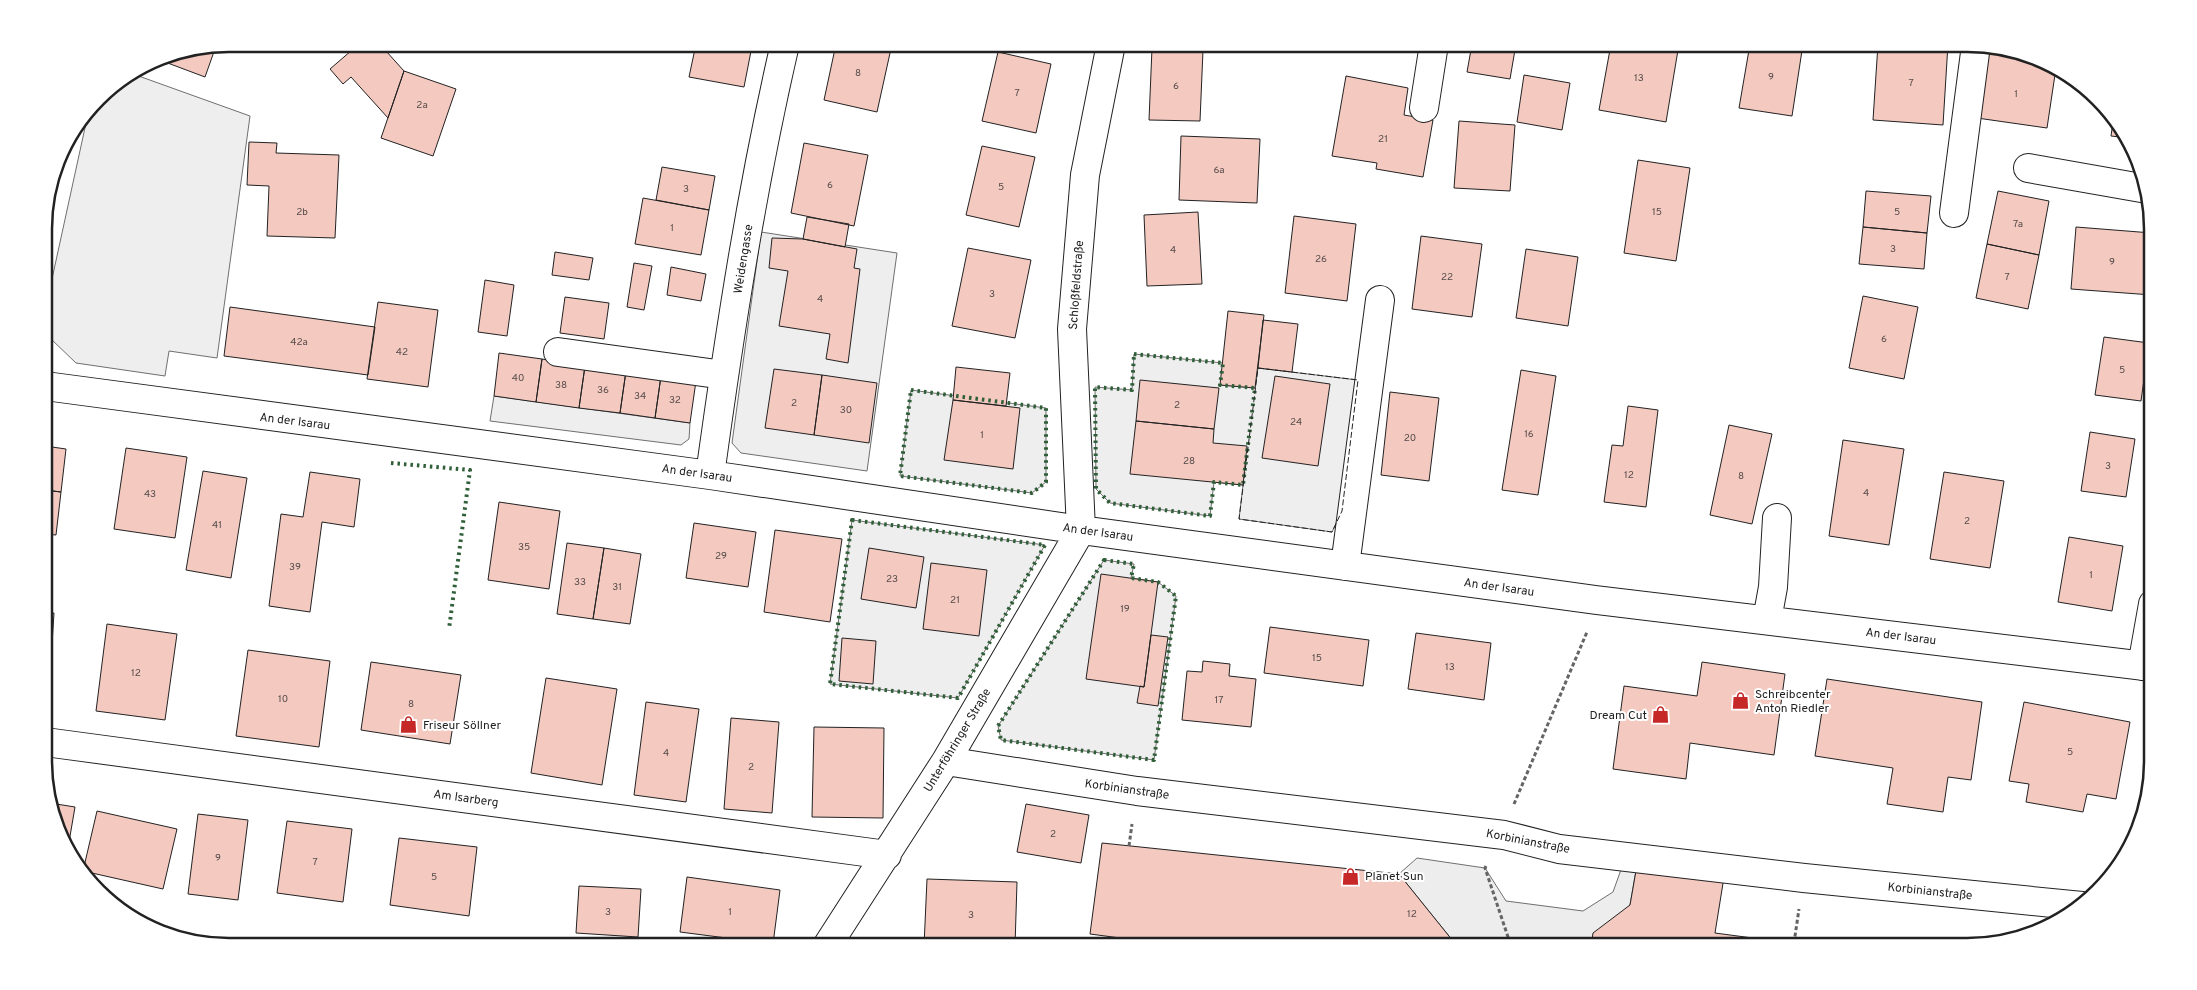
<svg xmlns="http://www.w3.org/2000/svg" width="2197" height="990" font-family="Overpass,sans-serif">
	<style>
		.green { fill: #eee; stroke: #6f6f6f }
		.parking { fill: #ededed; stroke: #6f6f6f }
		.building { fill: #f3c9c0; stroke: #222 }
		.lines { fill: none; stroke-linecap: round; stroke-linejoin: round }
		.minor-casing { stroke: #222; stroke-width: 30 }
		.path { stroke: #646464; stroke-width: 3; stroke-dasharray: 4 2.5; stroke-linecap: butt }
		.minor { stroke: #fff; stroke-width: 28 }
		.hedge { stroke: #2f5e38; stroke-width: 4; stroke-dasharray: 2.5 4; stroke-linecap: butt }
		.fence { stroke: #222; stroke-width: 1; stroke-dasharray: 6 2.5; stroke-linecap: butt }
		.labels { text-anchor: middle; stroke-width: 4; stroke-linejoin: round; paint-order: stroke }
		.number-label { font-size: 10px; fill: #564c4a }
		.street-label { font-size: 12px; fill: #222; stroke: #fff }
		.poi-label { font-size: 12px; fill: #222; stroke: #fff; text-anchor: start }
		.rim { fill: none; stroke: #222; stroke-width: 2.5 }
	</style>
	<rect width="100%" height="100%" fill="#fff"/>
	<path class="green" d="M133 74 250 116 217 358 169 351 165 376 76 363 50 338 45 311 88 114 107 90Z
		M761 232 897 253 867 471 741 453 732 443Z
		M1134 354 1223 363 1221 385 1255 388 1258 368 1358 380 1342 511 1332 532 1239 519 1243 485 1214 482 1210 516 1110 503 1096 489 1095 387 1132 390Z
		M911 390 1046 408V482L1032 493 900 476Z
		M494 396 690 423 689 439 681 445 490 421Z
		M852 520 1045 545 958 698 830 684Z
		M1104 560 1134 564 1131 578 1158 582 1176 596 1154 760 1001 740 998 726Z"/>
	<path class="parking" d="M1417 858 1485 868 1506 901 1583 911 1613 892 1623 864 1637 865 1630 905 1591 946H1457L1399 874Z"/>
	<path class="building" d="M359 44H394L386 51 404 71 388 118 351 77 343 84 330 69Z
		M696 44H738L752 46 744 87 689 77Z
		M836 44H892L877 112 824 100Z
		M1206 44H1257V51L1206 50Z
		M1386 44H1414V48Z
		M1472 44H1516L1510 79 1467 72Z
		M1611 44H1679L1666 122 1599 110Z
		M1750 44H1803L1792 116 1739 108Z
		M1878 44H1948L1943 125 1873 120Z
		M216 46 205 77 157 59 159 58Z
		M1152 48 1203 50 1200 121 1149 120Z
		M1987 48 2038 58 2056 68 2047 128 1977 118Z
		M998 52 1051 64 1036 133 982 121Z
		M404 71 456 89 433 156 381 138Z
		M1524 75 1570 83 1562 130 1517 122Z
		M1346 76 1408 88 1404 115 1433 120 1423 177 1376 169 1377 163 1332 156Z
		M2114 115 2115 117 2128 138 2111 136Z
		M1459 121 1515 125 1510 191 1454 188Z
		M1181 136 1260 139 1257 203 1179 200Z
		M249 142 277 143 276 153 339 155 335 238 267 236 269 186 247 185Z
		M804 143 868 155 854 226 791 213Z
		M982 146 1035 157 1019 227 966 215Z
		M1638 160 1690 168 1676 261 1624 253Z
		M662 167 715 176 709 210 656 200Z
		M1866 191 1931 196 1927 233 1863 227Z
		M1998 191 2049 201 2039 255 1987 244Z
		M643 198 709 210 701 255 635 244Z
		M1198 212 1202 284 1147 286 1144 215Z
		M1294 216 1356 224 1347 301 1285 293Z
		M807 217 849 224 845 247 803 239Z
		M1863 227 1927 233 1924 269 1859 264Z
		M2076 227 2152 233V295L2071 289Z
		M1421 236 1482 244 1472 317 1412 309Z
		M772 238 803 239 857 249 854 268 860 269 848 363 826 359 830 334 779 326 788 271 769 268Z
		M1987 244 2039 255 2028 309 1976 298Z
		M968 248 1031 260 1015 338 952 326Z
		M1526 249 1578 257 1568 326 1516 318Z
		M555 252 593 258 589 280 552 275Z
		M634 263 652 266 644 310 627 307Z
		M671 267 706 274 701 301 667 295Z
		M485 280 514 285 507 336 478 332Z
		M1863 296 1918 307 1904 379 1849 368Z
		M565 297 609 303 604 339 560 333Z
		M378 302 438 310 428 387 367 379Z
		M230 307 375 327 368 375 224 356Z
		M1228 311 1264 315 1255 388 1220 385Z
		M1263 320 1298 324 1292 372 1258 368Z
		M2104 337 2149 343 2141 401 2095 395Z
		M499 353 542 359 536 402 494 396Z
		M542 359 585 366 579 408 536 402Z
		M585 366 626 371 620 413 579 408Z
		M956 367 1010 373 1006 406 953 400Z
		M774 369 822 375 814 435 765 428Z
		M1521 370 1556 376 1538 495 1502 490Z
		M626 371 661 376 655 418 620 413Z
		M822 375 877 383 869 443 814 435Z
		M661 376 696 381 690 423 655 418Z
		M1275 376 1330 384 1318 466 1262 458Z
		M1140 380 1219 388 1214 429 1136 421Z
		M1390 392 1439 398 1429 481 1381 475Z
		M953 400 1020 408 1013 469 944 460Z
		M1628 406 1658 410 1646 507 1604 502 1612 445 1623 446Z
		M1136 421 1214 429 1213 443 1247 446 1243 485 1130 474Z
		M1729 425 1772 434 1752 524 1710 515Z
		M2090 432 2135 439 2126 497 2081 491Z
		M1843 440 1904 449 1889 545 1829 536Z
		M45 446 66 449 61 492 45 490Z
		M126 448 187 457 175 538 114 529Z
		M203 471 247 478 231 578 186 570Z
		M310 472 360 479 354 527 322 522 310 612 269 606 281 514 303 517Z
		M1944 472 2004 481 1990 568 1930 559Z
		M45 490 61 492 56 535 45 534Z
		M499 502 560 511 549 589 488 580Z
		M694 523 756 532 748 587 686 578Z
		M775 530 842 539 830 622 764 612Z
		M2069 537 2123 546 2112 611 2058 602Z
		M567 543 604 548 593 619 557 614Z
		M604 548 641 554 630 624 593 619Z
		M869 548 924 557 916 608 861 599Z
		M931 563 987 570 979 636 923 629Z
		M1101 574 1158 582 1144 687 1086 679Z
		M45 613H54L48 706H45Z
		M107 624 177 634 165 720 96 711Z
		M1270 627 1369 640 1363 686 1264 673Z
		M1416 633 1491 643 1484 700 1408 689Z
		M1151 635 1168 637 1158 706 1137 703 1140 686 1144 687Z
		M842 638 876 641 873 684 839 681Z
		M248 650 330 661 319 747 236 736Z
		M1203 661 1230 664 1229 676 1256 679 1251 727 1182 720 1187 671 1202 672Z
		M371 662 461 675 450 744 361 730Z
		M1702 662 1785 674 1774 755 1690 743 1686 779 1613 769 1624 686 1697 696Z
		M546 678 617 689 602 785 531 773Z
		M1827 679 1982 702 1971 780 1948 777 1943 812 1887 804 1893 768 1815 756Z
		M646 702 699 709 686 802 634 795Z
		M2024 702 2130 722 2116 799 2087 794 2083 812 2026 802 2029 784 2009 781Z
		M731 718 779 722 772 813 724 809Z
		M814 727 884 728 883 818 812 817Z
		M50 803 75 807 68 848 58 832Z
		M1026 804 1089 815 1081 863 1017 852Z
		M97 811 177 829 163 889 83 871Z
		M198 814 248 820 238 900 188 894Z
		M287 821 352 829 343 902 277 893Z
		M399 838 477 847 469 916 390 905Z
		M1102 843 1399 874 1457 946H1181L1090 934Z
		M1637 865 1724 877 1715 933 1813 946H1591L1593 933 1630 905Z
		M687 877 780 890 773 944 680 932Z
		M927 879 1017 882 1015 946H924Z
		M579 886 641 889 638 937 576 933Z"/>
	<g class="lines">
		<defs>
			<path id="minor" d="M1424 108 1434 44
				M2028 168 2147 189
				M1954 213 1976 45
				M558 352 724 375
				M45 386 710 475 1081 530 1596 600 2153 667
				M710 475C730 330 752 186 785 44
				M1345 566 1380 300
				M1767 620 1773 587 1777 518
				M2142 666 2153 604
				M45 742 887 855
				M946 761 1137 791 1504 835 1559 849 1804 878 2082 906
				M827 946 946 761 1081 530 1072 329 1085 175 1111 44"/>
		</defs>
		<use href="#minor" class="minor-casing"/>
		<path class="path" d="M1514 804 1587 632
			M1129 846 1132 824
			M1486 866 1485 868 1511 946
			M1794 943 1799 909
			M1127 946 1128 939"/>
		<use href="#minor" class="minor"/>
		<path class="hedge" d="M1134 354 1223 363 1220 385 1255 388 1243 485 1214 482 1210 516 1110 503 1096 489 1095 387 1132 390Z
			M911 390 1046 408V482L1032 493 900 476Z
			M391 463 470 470 449 629
			M852 520 1045 545 958 698 830 684Z
			M1104 560 1134 564 1131 578 1158 582 1176 596 1154 760 1001 740 998 726Z"/>
		<path class="fence" d="M1258 368 1358 380 1342 511 1332 532 1239 519Z"/>
	</g>
	<defs>
		<symbol id="shop-bare" viewBox="-9 -9 18 18"><path d="M-5-2.5h2.3a2.7 3.5 0 0 1 5.4 0H5L5.5 6h-11ZM-1.5-2.5h3a1.5 2.3 0 0 0-3 0Z" fill="#c62828" stroke="#fff" stroke-width="2.5" paint-order="stroke"/></symbol>
	</defs>
	<g fill-rule="evenodd">
		<use href="#shop-bare" x="1728" y="688" width="25" height="25"/>
		<use href="#shop-bare" x="1648" y="702" width="25" height="25"/>
		<use href="#shop-bare" x="396" y="712" width="25" height="25"/>
		<use href="#shop-bare" x="1338" y="864" width="25" height="25"/>
	</g>
	<g class="labels">
		<g class="number-label">
			<text x="858" y="76">8</text>
			<text x="1771" y="80">9</text>
			<text x="1639" y="81">13</text>
			<text x="1911" y="86">7</text>
			<text x="1176" y="89">6</text>
			<text x="1017" y="96">7</text>
			<text x="2016" y="97">1</text>
			<text x="422" y="108">2a</text>
			<text x="1383" y="142">21</text>
			<text x="1219" y="173">6a</text>
			<text x="830" y="188">6</text>
			<text x="1001" y="190">5</text>
			<text x="686" y="192">3</text>
			<text x="302" y="215">2b</text>
			<text x="1657" y="215">15</text>
			<text x="1897" y="215">5</text>
			<text x="2018" y="227">7a</text>
			<text x="672" y="231">1</text>
			<text x="1893" y="252">3</text>
			<text x="1173" y="253">4</text>
			<text x="1321" y="262">26</text>
			<text x="2112" y="265">9</text>
			<text x="1447" y="280">22</text>
			<text x="2007" y="280">7</text>
			<text x="992" y="297">3</text>
			<text x="820" y="302">4</text>
			<text x="1884" y="342">6</text>
			<text x="299" y="345">42a</text>
			<text x="402" y="355">42</text>
			<text x="2122" y="373">5</text>
			<text x="518" y="381">40</text>
			<text x="561" y="388">38</text>
			<text x="603" y="393">36</text>
			<text x="640" y="399">34</text>
			<text x="675" y="403">32</text>
			<text x="794" y="406">2</text>
			<text x="1177" y="408">2</text>
			<text x="846" y="413">30</text>
			<text x="1296" y="425">24</text>
			<text x="1529" y="437">16</text>
			<text x="982" y="438">1</text>
			<text x="1410" y="441">20</text>
			<text x="1189" y="464">28</text>
			<text x="2108" y="469">3</text>
			<text x="1629" y="478">12</text>
			<text x="1741" y="479">8</text>
			<text x="1866" y="496">4</text>
			<text x="150" y="497">43</text>
			<text x="1967" y="524">2</text>
			<text x="217" y="528">41</text>
			<text x="524" y="550">35</text>
			<text x="721" y="559">29</text>
			<text x="295" y="570">39</text>
			<text x="2091" y="578">1</text>
			<text x="892" y="582">23</text>
			<text x="580" y="585">33</text>
			<text x="617" y="590">31</text>
			<text x="955" y="603">21</text>
			<text x="1125" y="612">19</text>
			<text x="1317" y="661">15</text>
			<text x="1450" y="670">13</text>
			<text x="136" y="676">12</text>
			<text x="283" y="702">10</text>
			<text x="1219" y="703">17</text>
			<text x="411" y="707">8</text>
			<text x="2070" y="755">5</text>
			<text x="666" y="756">4</text>
			<text x="751" y="770">2</text>
			<text x="1053" y="837">2</text>
			<text x="218" y="861">9</text>
			<text x="315" y="865">7</text>
			<text x="434" y="880">5</text>
			<text x="608" y="915">3</text>
			<text x="730" y="915">1</text>
			<text x="1412" y="917">12</text>
			<text x="971" y="918">3</text>
		</g>
		<g class="street-label">
			<text transform="translate(743 259) rotate(-81)" y="4">Weidengasse</text>
			<text transform="translate(1076 285) rotate(-86)" y="4">Schloßfeldstraße</text>
			<text transform="translate(295 421) rotate(7)" y="4">An der Isarau</text>
			<text transform="translate(697 473) rotate(8)" y="4">An der Isarau</text>
			<text transform="translate(1098 532) rotate(8)" y="4">An der Isarau</text>
			<text transform="translate(1499 587) rotate(8)" y="4">An der Isarau</text>
			<text transform="translate(1901 636) rotate(7)" y="4">An der Isarau</text>
			<text transform="translate(957 740) rotate(-59)" y="4">Unterföhringer Straße</text>
			<text transform="translate(1127 789) rotate(8)" y="4">Korbinianstraße</text>
			<text transform="translate(466 798) rotate(8)" y="4">Am Isarberg</text>
			<text transform="translate(1528 841) rotate(11)" y="4">Korbinianstraße</text>
			<text transform="translate(1930 891) rotate(6)" y="4">Korbinianstraße</text>
		</g>
		<g class="poi-label">
			<text x="1755" y="698">Schreibcenter<tspan x="1755" dy="14">Anton Riedler</tspan></text>
			<text x="1647" y="719" text-anchor="end">Dream Cut</text>
			<text x="423" y="729">Friseur Söllner</text>
			<text x="1365" y="880">Planet Sun</text>
		</g>
	</g>
	<path d="M0 0H2197V990H0ZM229 52H1967A177 177 0 0 1 2144 229V761A177 177 0 0 1 1967 938H229A177 177 0 0 1 52 761V229A177 177 0 0 1 229 52Z" fill="#fff" fill-rule="evenodd"/>
	<path class="rim" d="M229 52H1967A177 177 0 0 1 2144 229V761A177 177 0 0 1 1967 938H229A177 177 0 0 1 52 761V229A177 177 0 0 1 229 52Z"/>
</svg>
